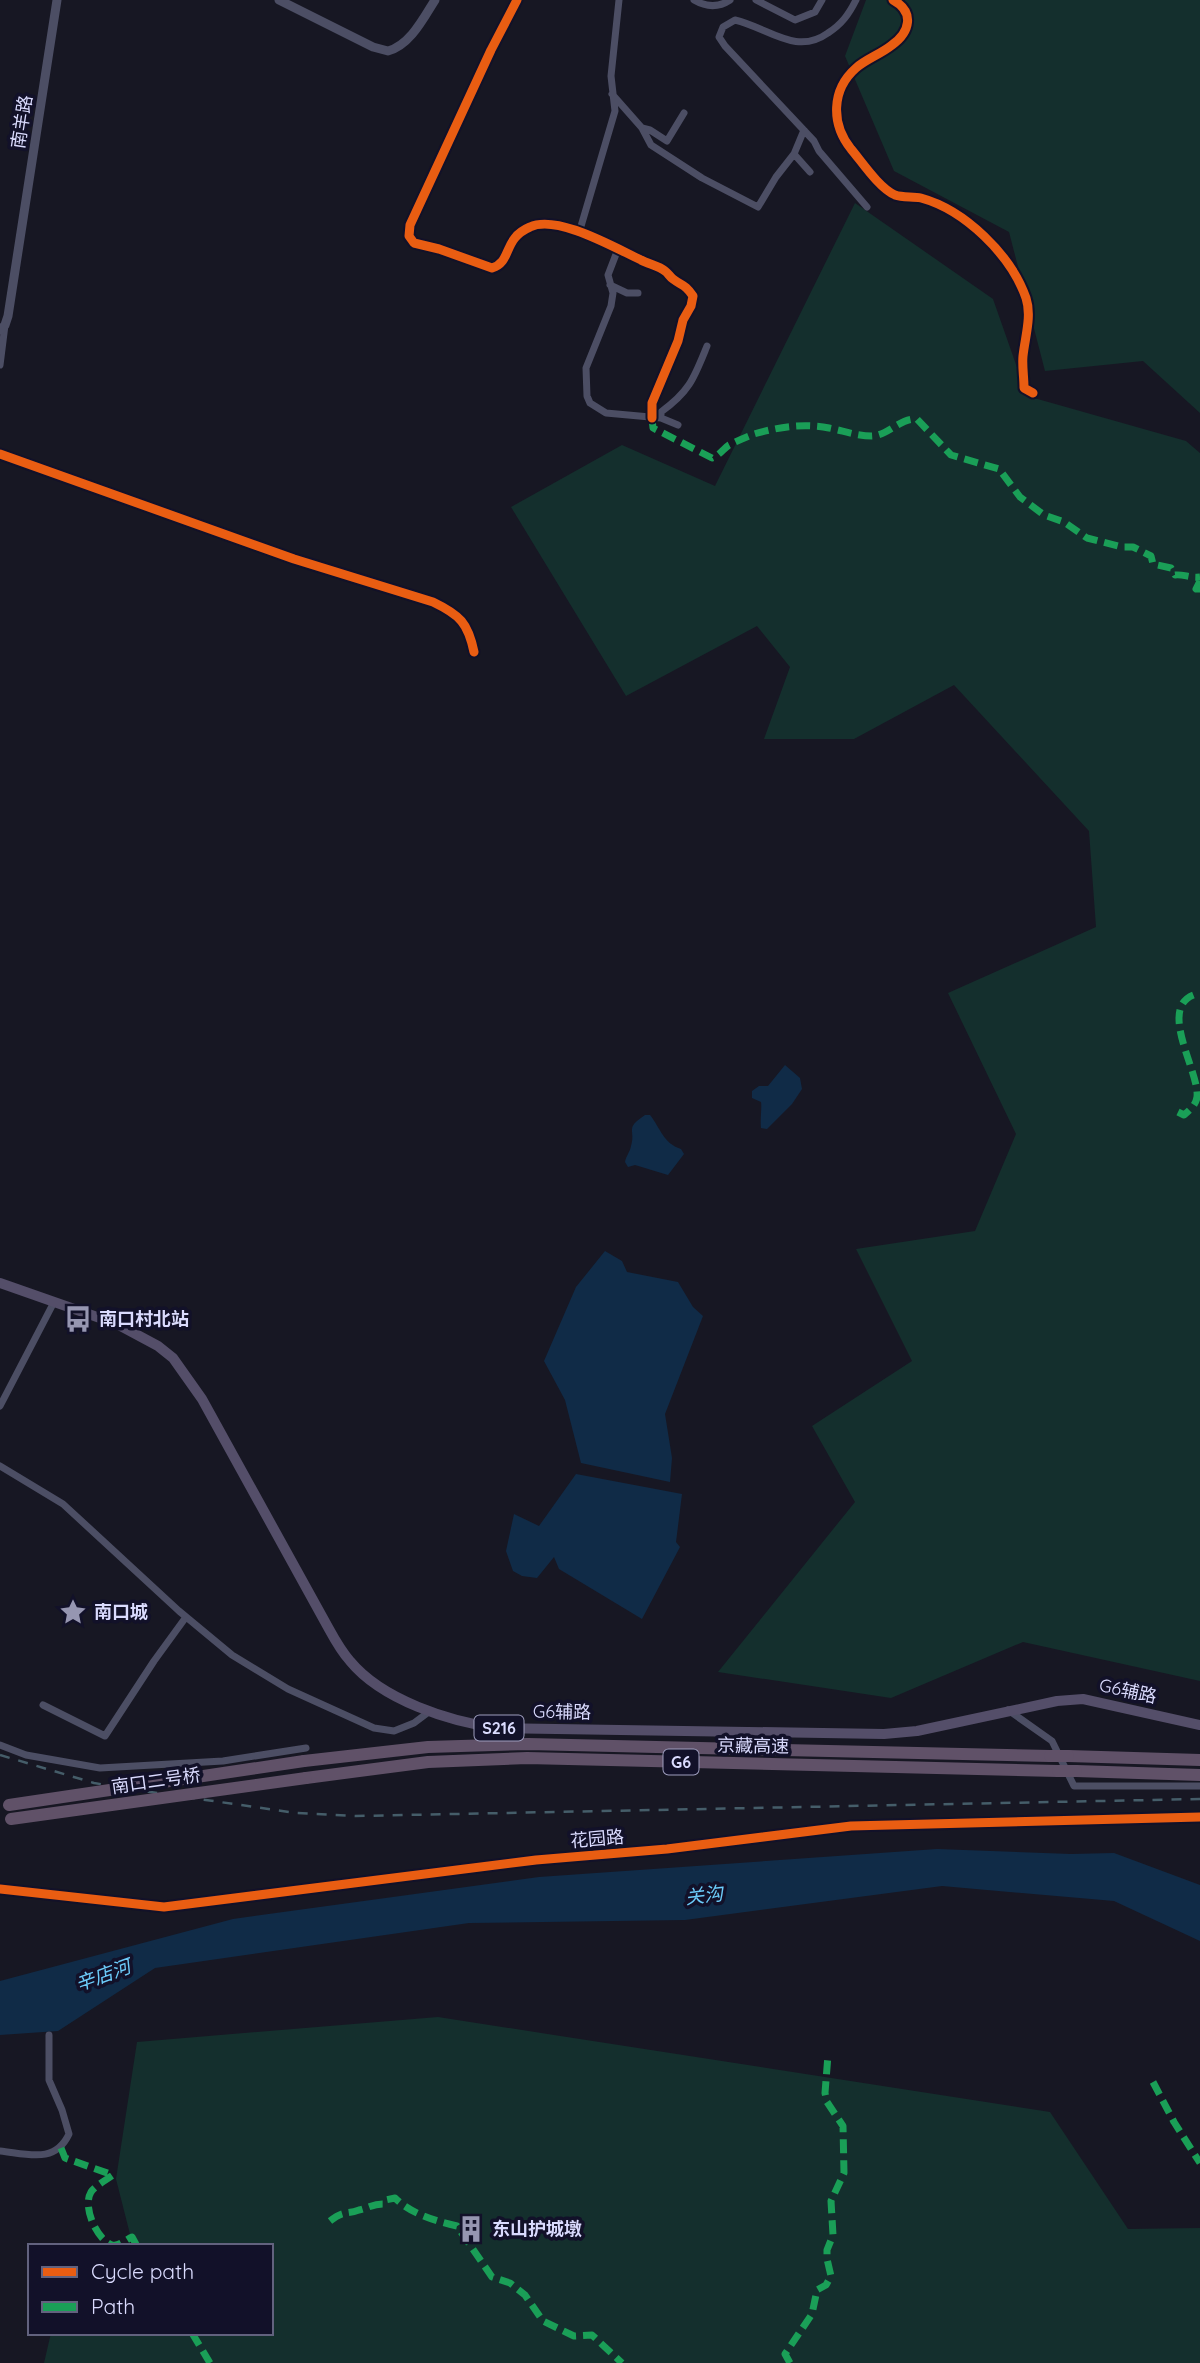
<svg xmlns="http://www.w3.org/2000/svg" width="1200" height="2363" font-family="Quicksand,'Noto Sans SC',sans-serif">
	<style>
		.green { fill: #142f2d }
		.water { fill: #102b47 }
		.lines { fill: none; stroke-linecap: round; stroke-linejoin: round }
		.minor { stroke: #4c4e64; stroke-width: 7 }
		.tertiary { stroke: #4c4e64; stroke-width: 9 }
		.primary { stroke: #544e69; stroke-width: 10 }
		.motorway { stroke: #605168; stroke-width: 12 }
		.rail { stroke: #455d69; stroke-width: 2.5; stroke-dasharray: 10 9; stroke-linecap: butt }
		.motorway-bridge { stroke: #605168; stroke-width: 12 }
		.quiet { stroke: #1a9f57; stroke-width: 7; stroke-dasharray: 14 7; stroke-linecap: butt }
		.cycleway-casing { stroke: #121129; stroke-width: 13 }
		.cycleway { stroke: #e95d12; stroke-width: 9 }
		.labels { text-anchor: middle; stroke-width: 7; stroke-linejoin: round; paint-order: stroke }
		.shield { fill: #121129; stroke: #9e9ebe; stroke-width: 2 }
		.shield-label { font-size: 16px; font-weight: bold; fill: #dadbfe }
		.street-label { font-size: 18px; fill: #dadbfe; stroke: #121129 }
		.poi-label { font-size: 18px; font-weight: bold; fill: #dadbfe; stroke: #121129; text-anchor: start }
		.water-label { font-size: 19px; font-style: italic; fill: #6cccfa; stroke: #121129 }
	</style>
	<rect width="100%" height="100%" fill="#171723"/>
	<path class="green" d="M866 0H1200V413L1143 361 1045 371 1009 232 894 171 845 56Z
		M855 203 993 299 1027 396 1186 441 1200 453V1681L1023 1642 891 1698 718 1672 855 1502 812 1426 912 1361 856 1249 975 1231 1016 1134 948 993 1096 927 1089 831 954 685 854 739H764L790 667 757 626 626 696 511 507 622 445 715 486Z
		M438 2017 1050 2112 1128 2229 1200 2228V2363H44L51 2333H271V2246H133L116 2179 137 2042Z"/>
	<path class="water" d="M785 1065 800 1078 802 1089 792 1104 767 1129 761 1128C760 1119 762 1107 761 1102L752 1098V1091L759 1086H768Z
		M645 1115H650C661 1129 663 1143 681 1149L684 1154 668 1175 635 1165 628 1167 625 1162C626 1156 630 1152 631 1146 636 1129 624 1129 645 1115Z
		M605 1251 622 1261 627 1272 678 1282 693 1307 703 1316 665 1414 672 1458 670 1482 581 1463 565 1400 544 1361 576 1287Z
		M576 1474 682 1494 676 1542 680 1547 642 1619 559 1569 554 1557 537 1578 522 1576 513 1571 506 1551 514 1514 539 1526Z
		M937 1849 1071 1854 1114 1853 1200 1885V1941L1114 1901 942 1886 685 1920 469 1923 155 1968 58 2031 0 2035V1981L233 1919 539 1877Z"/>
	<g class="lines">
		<path class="minor" d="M517 0 491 50 410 225 409 236 414 243 439 249 492 268C513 261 502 239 530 227 557 214 615 248 641 260 648 264 659 266 665 271 668 273 670 277 673 279 682 286 685 284 693 296L691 306 683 320 678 341 652 403V418
			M694 0C706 7 718 8 730 0
			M756 0 795 20 815 12 822 0
			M856 0C849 14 842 24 828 33 796 56 769 28 735 20L723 27 719 37 725 46 814 141 819 151 867 207
			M893 0C915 12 910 32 892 45 881 54 866 59 856 68 831 90 831 124 851 149 862 162 879 188 895 195 903 198 913 196 921 198 965 210 1011 255 1026 298 1032 316 1025 337 1023 356 1022 366 1024 377 1024 388L1033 393
			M612 94 642 128 651 145 702 178 758 207 776 177 794 154 804 130
			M642 128 650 130 667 141 684 113
			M794 154 810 172
			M579 233 615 111 611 76 619 0
			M618 249 608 275 613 293 611 306 586 368 587 396 590 403 606 413 661 418 678 425
			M610 285 627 293H638
			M0 365 5 325
			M661 418V412C690 391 694 378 707 346
			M0 454 294 559 433 602C460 615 468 623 474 652
			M0 1406 54 1302
			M0 1466 63 1504 179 1611 232 1655 288 1689 374 1728 394 1731 414 1723 430 1711
			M43 1705 105 1736 154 1661 186 1617
			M1008 1710 1052 1741 1074 1786H1200
			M0 1745 26 1755 100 1768 223 1761 306 1748
			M0 2151C28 2154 55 2164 69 2134L62 2110 49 2080V2035"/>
		<path class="tertiary" d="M279 0 373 47 388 51C410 45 423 19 435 0
			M0 330 5 325 8 316 57 0
			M0 1889 164 1907 536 1860 667 1849 851 1826 1200 1817"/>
		<path class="primary" d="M0 1283 117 1324 158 1346 173 1358 202 1399 329 1629C335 1640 342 1652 350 1661 382 1700 450 1722 498 1728L884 1734 917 1731 1057 1701 1083 1699 1200 1725"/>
		<path class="motorway" d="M1068 1756 1200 1760
			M304 1761 428 1747 528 1744 1050 1756
			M1076 1771 1200 1775
			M306 1778 428 1762 527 1758 1058 1771"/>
		<path class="rail" d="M0 1755 94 1783 130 1789 296 1813 355 1816 1200 1799"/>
		<path class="motorway-bridge" d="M1050 1756H1068
			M1058 1771H1076
			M9 1805 304 1761
			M11 1819 306 1778"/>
		<path class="quiet" d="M652 418 653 428 712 458C720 455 723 449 729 445 737 441 746 437 754 434 778 427 804 423 829 428 844 431 857 436 872 436 889 435 900 418 917 419L951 455 999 469 1020 497 1044 515 1064 522 1087 538 1122 547H1133L1151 556 1153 564 1171 568 1175 575C1184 574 1189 578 1200 577
			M1200 581 1196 589H1200
			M1178 1112 1184 1115C1189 1111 1196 1105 1197 1097 1200 1071 1153 1002 1200 993
			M1153 2082 1174 2122 1200 2163
			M61 2148 65 2158 113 2175C106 2180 95 2186 91 2192 82 2207 97 2240 112 2245 118 2247 127 2239 132 2237L137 2246
			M330 2221C344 2210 345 2215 359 2210 368 2208 373 2204 383 2204L385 2200 395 2198C411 2214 436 2221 457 2226L492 2277 510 2283 525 2295 543 2321 574 2336 592 2335 622 2363
			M192 2333 210 2363
			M790 2363 785 2354 812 2314 817 2290 826 2285 831 2276 827 2259V2250L833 2235 831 2201 844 2173 843 2126 827 2102 825 2093 828 2055"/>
		<defs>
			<path id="cycleway" d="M517 0 491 50 410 225 409 236 414 243 439 249 492 268C513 261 502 239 530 227 557 214 615 248 641 260 648 264 659 266 665 271 668 273 670 277 673 279 682 286 685 284 693 296L691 306 683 320 678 341 652 403V418
				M893 0C915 12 910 32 892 45 881 54 866 59 856 68 831 90 831 124 851 149 862 162 879 188 895 195 903 198 913 196 921 198 965 210 1011 255 1026 298 1032 316 1025 337 1023 356 1022 366 1024 377 1024 388L1033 393
				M0 454 294 559 433 602C460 615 468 623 474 652
				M0 1889 164 1907 536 1860 667 1849 851 1826 1200 1817"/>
		</defs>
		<use href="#cycleway" class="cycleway-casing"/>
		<use href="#cycleway" class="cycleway"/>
	</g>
	<defs>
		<symbol id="bus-bare" viewBox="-9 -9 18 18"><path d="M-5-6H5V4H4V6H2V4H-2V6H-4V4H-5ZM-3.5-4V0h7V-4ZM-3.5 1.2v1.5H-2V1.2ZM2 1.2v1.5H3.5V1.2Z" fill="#9696b1" stroke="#121129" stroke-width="2.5" paint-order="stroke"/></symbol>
		<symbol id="sight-bare" viewBox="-9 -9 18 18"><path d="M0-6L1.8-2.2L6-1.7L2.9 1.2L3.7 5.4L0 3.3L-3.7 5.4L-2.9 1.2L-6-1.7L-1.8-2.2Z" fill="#9696b1" stroke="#121129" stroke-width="2.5" paint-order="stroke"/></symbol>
		<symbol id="building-bare" viewBox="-9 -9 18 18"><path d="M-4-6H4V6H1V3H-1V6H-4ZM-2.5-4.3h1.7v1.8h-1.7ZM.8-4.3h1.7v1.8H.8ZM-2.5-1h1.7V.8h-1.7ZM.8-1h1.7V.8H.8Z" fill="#9696b1" stroke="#121129" stroke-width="2.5" paint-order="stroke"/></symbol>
	</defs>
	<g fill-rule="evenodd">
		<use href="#bus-bare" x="59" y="1300" width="38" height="38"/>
		<use href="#sight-bare" x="54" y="1593" width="38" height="38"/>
		<use href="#building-bare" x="452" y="2210" width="38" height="38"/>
	</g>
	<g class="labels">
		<g class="shield">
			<rect x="474.5" y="1715.5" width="49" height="25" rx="5"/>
			<rect x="663.5" y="1749.5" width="35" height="25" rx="5"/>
		</g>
		<g class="shield-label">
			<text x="499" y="1734">S216</text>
			<text x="681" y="1768">G6</text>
		</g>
		<g class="street-label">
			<text transform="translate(22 122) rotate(-81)" y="6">南羊路</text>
			<text transform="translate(1128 1691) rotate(12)" y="6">G6辅路</text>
			<text transform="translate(562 1712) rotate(1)" y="6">G6辅路</text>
			<text transform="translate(753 1746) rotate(1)" y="6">京藏高速</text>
			<text transform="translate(156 1781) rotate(-8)" y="6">南口二号桥</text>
			<text transform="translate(597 1839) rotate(-5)" y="6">花园路</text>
		</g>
		<g class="poi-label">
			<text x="99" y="1325">南口村北站</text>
			<text x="94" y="1618">南口城</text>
			<text x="492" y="2235">东山护城墩</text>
		</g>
		<g class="water-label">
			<text transform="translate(704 1895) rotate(-7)" y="7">关沟</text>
			<text transform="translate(103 1975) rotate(-20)" y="7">辛店河</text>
		</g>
	</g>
	<rect x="28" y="2244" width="245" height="91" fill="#121129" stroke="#62627e" stroke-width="2"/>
	<rect x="42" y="2267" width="35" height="10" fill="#e95d12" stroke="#62627e" stroke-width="2"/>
	<text x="91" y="2279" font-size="21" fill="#dadbfe">Cycle path</text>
	<rect x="42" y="2302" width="35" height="10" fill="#1a9f57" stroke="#62627e" stroke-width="2"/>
	<text x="91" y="2314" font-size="21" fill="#dadbfe">Path</text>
</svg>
